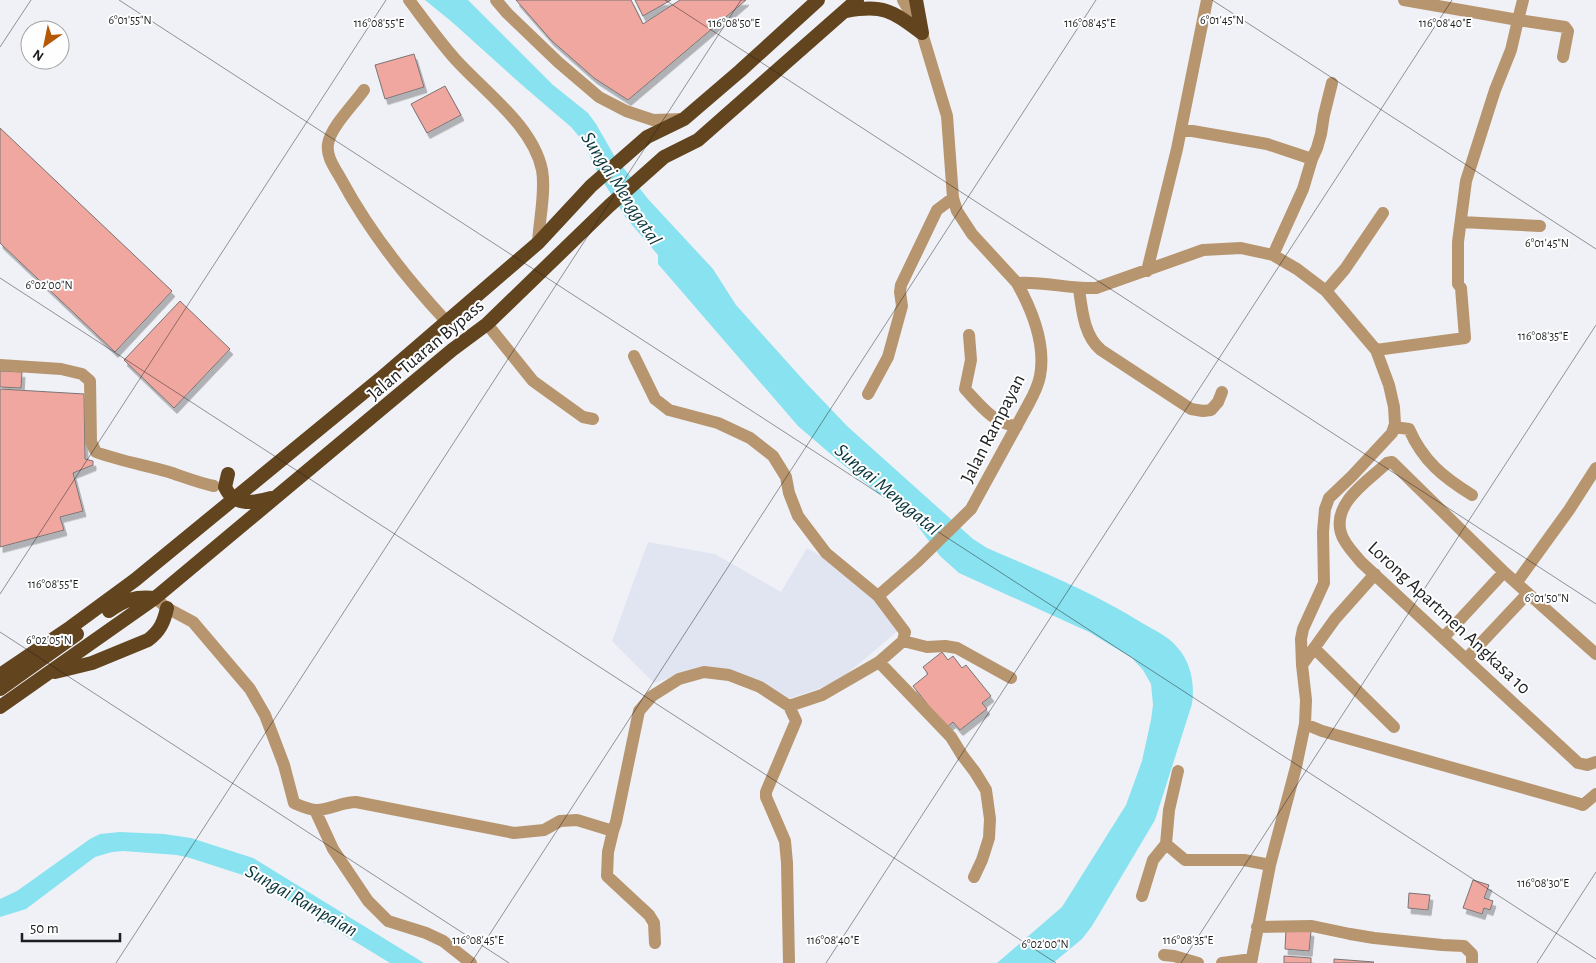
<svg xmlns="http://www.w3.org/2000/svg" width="1596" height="963" font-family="'Alegreya Sans',sans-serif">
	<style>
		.built { fill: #e1e5f1 }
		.water { fill: #89e2f0 }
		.building { fill: #f0a7a0; stroke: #7a7474; filter: url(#shadow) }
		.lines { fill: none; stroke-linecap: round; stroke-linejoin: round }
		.minor { stroke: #b7956f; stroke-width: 12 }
		.trunk { stroke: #62441e; stroke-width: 14 }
		.ticks { fill: none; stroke: #1c1d1e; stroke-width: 1; stroke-opacity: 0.45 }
		.labels { text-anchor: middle; stroke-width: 4; stroke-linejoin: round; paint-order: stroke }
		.street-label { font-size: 19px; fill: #1c1d1e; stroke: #fefefe }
		.water-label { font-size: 20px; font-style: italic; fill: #08343b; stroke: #fefefe }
		.ticks-label { font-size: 12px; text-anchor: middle; fill: #1c1d1e; stroke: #fefefe; stroke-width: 4; stroke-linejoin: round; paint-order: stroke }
	</style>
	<defs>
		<filter id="shadow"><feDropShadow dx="3" dy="5.5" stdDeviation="0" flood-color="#0004"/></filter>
	</defs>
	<rect width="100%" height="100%" fill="#eff1f6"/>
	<path class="built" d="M648 542 715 554 781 592 807 548 833 563 869 593 899 630 842 678 818 689 785 700 751 680 687 672 654 683 612 641Z"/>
	<path class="water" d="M425 0H468L553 85 588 113 596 124 615 157 648 199 713 269 736 305 806 383 847 426 973 539 987 548C1040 571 1093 592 1142 623 1154 630 1168 636 1177 647 1191 662 1195 684 1192 704L1155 820 1092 926 1082 939 1053 963H997L1062 907 1126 805 1142 761 1151 720 1153 705 1151 684 1143 670 1132 658 1089 632 959 573 940 556 914 521 895 504 879 494 840 462 798 426 658 264V255L626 218 599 175 582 140 571 127 522 85 452 22Z
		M120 832 164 834 191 838 253 858 424 963H390L249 877 190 858 177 855 123 851 112 852 95 857 26 909 0 917V899L17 891 90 839 100 834Z"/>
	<path class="building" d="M516 0H631L643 24 680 0H746L628 100 594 78 551 40Z
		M635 0H671L643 16Z
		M414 54 424 87 385 99 375 65Z
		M445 86 461 115 427 133 411 104Z
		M0 128 172 291 115 352 0 243Z
		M180 301 230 349 174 408 124 360Z
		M0 371 22 372 21 388 0 387Z
		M0 389 84 394 85 459 93 461V465L73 473 83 511 60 517 64 530 0 547Z
		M942 652 948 660 953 656 962 668 966 665 991 696 982 703 987 709 960 730 953 722 946 728 913 686 928 674 923 667Z
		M1473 880 1489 885 1484 898 1493 901 1490 910 1484 908 1482 914 1463 908Z
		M1409 893 1430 895 1428 910 1408 908Z
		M1286 929 1311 931 1309 951 1285 949Z
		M1284 956 1311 958V963H1284Z
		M1334 959 1374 962 1373 963H1334Z"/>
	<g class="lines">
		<path class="minor" d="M409 0C424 20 439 41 456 60 485 92 533 126 542 170 546 192 539 221 538 243
			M496 0 507 13 558 62 599 97 626 111 653 120 684 119
			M1404 0 1518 20 1523 0
			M364 90C354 104 330 128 328 144 326 157 335 168 341 179 369 231 406 278 446 321
			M1181 129 1267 144 1312 159
			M1461 222 1540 226
			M1273 255 1303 189 1312 159 1317 148 1321 134 1324 115 1332 83
			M1147 271 1177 149 1207 0
			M1017 283C1043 281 1069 289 1096 288L1203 250 1241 248 1273 255 1297 269 1326 291 1376 350 1389 385 1394 407 1395 424 1392 433 1352 476 1329 498 1325 509 1323 532 1324 583 1303 629 1301 639 1302 665 1306 700 1305 724 1296 767 1270 865 1251 963
			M1079 289C1082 310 1084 336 1101 350L1191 409 1203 411 1211 410 1218 402 1222 392
			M1326 291 1345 269 1383 213
			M487 324 533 381 583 417 593 419
			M969 335 971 360 965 389C980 405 994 424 1017 426
			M1376 350 1465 338 1461 288 1458 284V242L1466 181 1495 90 1511 50 1518 20 1565 27 1568 31 1563 57
			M634 356 655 399 669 410 718 423 750 438 773 456 786 477 789 493 798 516 826 553 878 596 905 632 903 641 879 662 822 695 789 706
			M0 365 61 369 82 374 90 381 91 442 96 452C120 461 145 465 169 472 184 477 199 483 214 486
			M868 394 888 357 902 306 900 292 901 285 937 210 953 198
			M1394 427 1409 429C1423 461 1443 477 1472 495
			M1517 582 1569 510 1596 468
			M878 596 918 561 971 509 1028 405C1033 396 1038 387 1040 376 1046 345 1032 310 1017 283L972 234 957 211 953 198 947 116 922 33 903 0
			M155 598 167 608 193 622 250 689 265 715 284 765 294 803C301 806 310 810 317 810 331 809 343 802 356 802L514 833 544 830 560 821 577 820 613 831 616 822 639 711 652 696 679 679 704 672 729 675 760 687 789 706 796 721 766 792V797L785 841 787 863 789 963
			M1443 638 1504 572
			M903 641 927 647 945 646 957 648 1011 678
			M1314 648 1394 727
			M1596 654 1504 572 1392 462 1387 463C1368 481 1332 503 1341 533 1344 544 1354 553 1361 562L1578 763 1587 765 1596 762
			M1466 659 1528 593
			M879 662 951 737 962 755 975 772 986 790 990 819 989 838 982 860 974 877
			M1302 665 1335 619 1375 574
			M1305 724 1322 731 1577 803 1583 805 1596 794
			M1178 771 1169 810 1166 844 1185 860H1244L1270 865
			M315 810 333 849 368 901 388 921 426 933 443 941 471 963
			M613 831 608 852 607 876 649 915 654 923 655 943
			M1142 896 1153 860 1166 844
			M1257 927 1312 926 1350 934 1374 938 1442 945 1464 946 1472 954V963
			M1164 955 1174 956 1198 963
			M1222 963 1252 959"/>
		<path class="trunk" d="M916 0 922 33
			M846 11C884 4 892 11 922 33
			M228 474 225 487C234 507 253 503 271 498
			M109 611C125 600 134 596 155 598
			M55 672 92 663 148 640C160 631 164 622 167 608
			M0 675 71 627 135 580 380 379 538 243 591 186 647 137 684 119 740 71 818 0
			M0 689 77 634
			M0 707 155 598 452 350 487 324 609 206 664 157 698 140 857 0"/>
	</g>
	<path class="ticks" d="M119 0 1596 959M665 0 1596 604M1212 0 1596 249M0 47 31 0M0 278 1056 963M0 594 386 0M0 632 509 963M116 963 741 0M471 963 1096 0M826 963 1452 0M1181 963 1596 325M1537 963 1596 872"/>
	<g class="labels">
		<g class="street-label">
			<text transform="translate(425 349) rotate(-40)" y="7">Jalan Tuaran Bypass</text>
			<text transform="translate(992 428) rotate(-63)" y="7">Jalan Rampayan</text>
			<text transform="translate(1450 617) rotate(43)" y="7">Lorong Apartmen Angkasa 10</text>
		</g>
		<g class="water-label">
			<text transform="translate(622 188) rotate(57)" y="7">Sungai Menggatal</text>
			<text transform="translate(888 489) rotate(40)" y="7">Sungai Menggatal</text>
			<text transform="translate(302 900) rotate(30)" y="7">Sungai Rampaian</text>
		</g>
	</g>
	<g class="ticks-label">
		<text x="130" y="24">6°01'55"N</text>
		<text x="1222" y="24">6°01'45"N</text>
		<text x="379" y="27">116°08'55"E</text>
		<text x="1445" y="27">116°08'40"E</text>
		<text x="734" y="27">116°08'50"E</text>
		<text x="1090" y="27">116°08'45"E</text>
		<text x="1547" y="247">6°01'45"N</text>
		<text x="49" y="289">6°02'00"N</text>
		<text x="1543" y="340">116°08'35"E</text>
		<text x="53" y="588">116°08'55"E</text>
		<text x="1547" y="602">6°01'50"N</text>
		<text x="49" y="644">6°02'05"N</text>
		<text x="1543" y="887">116°08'30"E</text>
		<text x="478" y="944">116°08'45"E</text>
		<text x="833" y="944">116°08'40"E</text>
		<text x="1188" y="944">116°08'35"E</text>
		<text x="1045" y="948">6°02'00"N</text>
	</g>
	<g transform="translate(45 45) rotate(213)"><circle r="24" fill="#fefefe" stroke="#a4a4a4"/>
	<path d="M0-4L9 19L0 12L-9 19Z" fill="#b55802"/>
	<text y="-8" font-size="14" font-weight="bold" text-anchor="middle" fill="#1c1d1e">N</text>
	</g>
	<path d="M22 933v8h98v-8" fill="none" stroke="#1c1d1e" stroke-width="2.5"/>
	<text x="30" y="933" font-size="15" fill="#1c1d1e" stroke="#fefefe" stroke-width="4" paint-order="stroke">50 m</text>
</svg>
